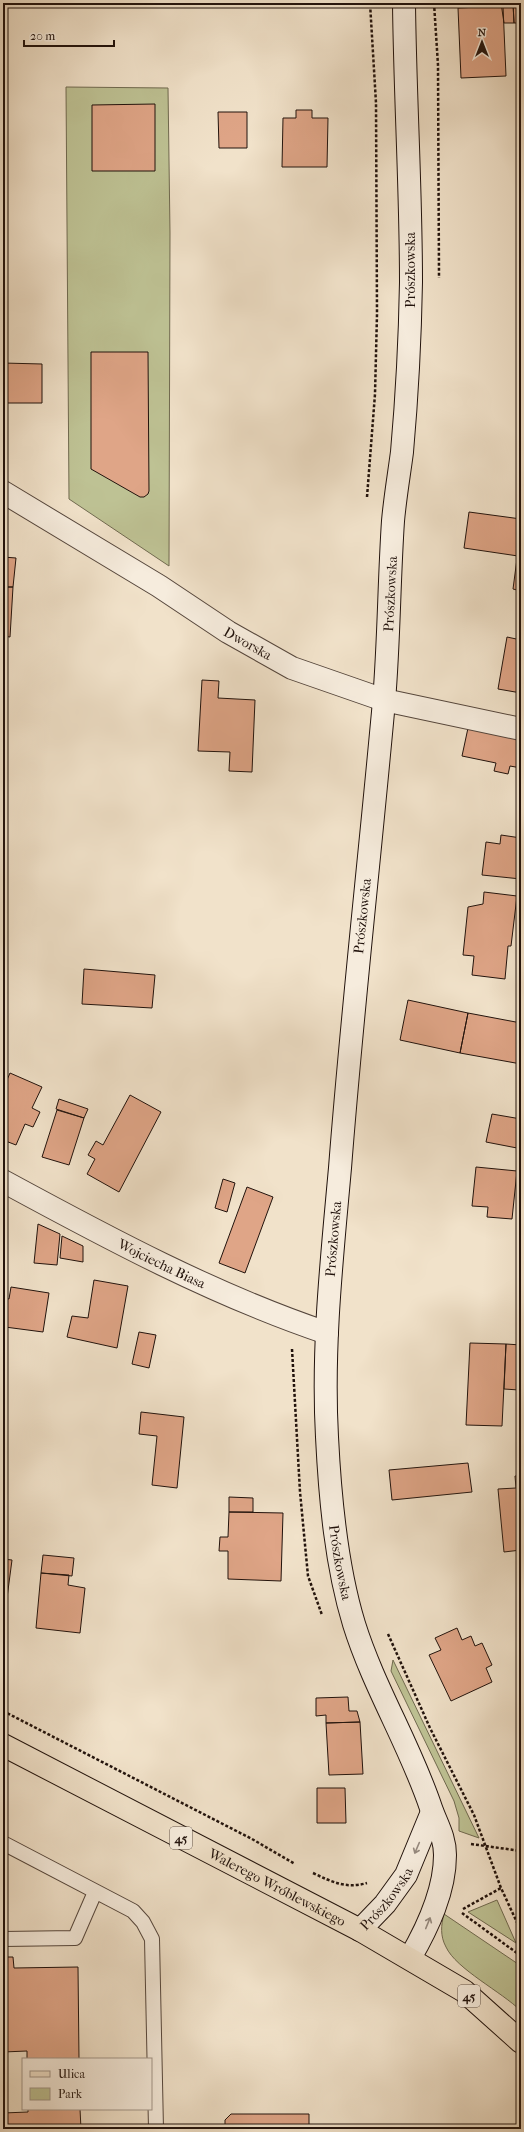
<svg xmlns="http://www.w3.org/2000/svg" width="524" height="2132" font-family="'IM FELL French Canon',serif">
	<style>
		.green { fill: #bec294; stroke: #706a50 }
		.building { fill: #dfa587; stroke: #21120c }
		.lines { fill: none; stroke-linecap: round; stroke-linejoin: round }
		.service-casing { stroke: #55463c; stroke-width: 16 }
		.minor-casing { stroke: #55463c; stroke-width: 24 }
		.secondary-casing { stroke: #21120c; stroke-width: 24 }
		.primary-casing { stroke: #21120c; stroke-width: 24 }
		.path { stroke: #21120c; stroke-width: 2.5; stroke-dasharray: 3 2; stroke-linecap: butt }
		.service { stroke: #f6ecdd; stroke-width: 14 }
		.minor { stroke: #f6ecdd; stroke-width: 22 }
		.secondary { stroke: #f6ecdd; stroke-width: 22 }
		.primary { stroke: #f1e2ca; stroke-width: 22 }
		.oneway { stroke: #968a7f }
		.labels { text-anchor: middle; stroke-width: 3; stroke-linejoin: round; paint-order: stroke }
		.shield { fill: #f6ecdd; stroke: #61534b; stroke-width: 1 }
		.shield-label { font-size: 13px; font-weight: bold; fill: #21120c }
		.street-label { font-size: 14px; fill: #21120c; stroke: #f6ecdd }
	</style>
	<rect width="100%" height="100%" fill="#f1e2ca"/>
	<filter id="stains"><feTurbulence type="fractalNoise" baseFrequency=".005" numOctaves="4"/><feColorMatrix values="0 0 0 0 .2 0 0 0 0 .09 0 0 0 0 .02 0 0 0 .5 -.17"/></filter>
	<radialGradient id="worn" r=".72"><stop offset=".6" stop-color="#630" stop-opacity="0"/><stop offset="1" stop-color="#630" stop-opacity=".3"/></radialGradient>
	<path class="green" d="M66 87 168 88 170 233 169 566 69 499Z
		M393 1660 479 1838 459 1831V1818L454 1801 391 1671Z
		M497 1900 516 1943 468 1912Z
		M444 1914 521 1966V2011C502 1992 456 1969 446 1947 440 1936 441 1925 444 1914Z"/>
	<path class="building" d="M3 3H4L5 69H3Z
		M501 3H513L514 23H504Z
		M513 3H521V23H514Z
		M501 6H503L506 76 461 78 458 8Z
		M155 104V171H92V105Z
		M296 110H312V118H328L327 167H282L283 118H296Z
		M218 112H247V148H219Z
		M91 352H148L149 491 148 494 144 497H140L91 469Z
		M3 363 42 364V403H3Z
		M519 366H521V385H517Z
		M469 512 521 519V551H518V556L464 548Z
		M518 551H521V591L513 589Z
		M3 557 16 558 13 587H3Z
		M3 587H13L10 637 3 636Z
		M507 637 521 640V693L498 689Z
		M202 680 219 681 218 698 255 700 252 772 229 771 230 752 198 751Z
		M468 728 521 740V768L510 766 508 774 494 771 496 763 462 756Z
		M501 835 521 838V879L482 875 486 842 500 844Z
		M3 851H7L5 921H3Z
		M484 892 517 896 511 946H508L505 979 472 975 474 956 463 955 468 907 483 904Z
		M84 969 155 975 152 1008 82 1004Z
		M408 1000 468 1013 460 1053 400 1040Z
		M468 1013 521 1023V1064L460 1053Z
		M10 1073 42 1087 32 1108 40 1112 33 1127 25 1124 16 1145 3 1140V1089Z
		M130 1095 161 1112 119 1192 87 1174 95 1159 88 1155 96 1141 103 1145Z
		M59 1099 88 1109 84 1118 56 1109Z
		M57 1110 84 1118 69 1165 42 1157Z
		M492 1114 521 1119 517 1148 486 1142Z
		M476 1167 517 1171 512 1219 487 1217 488 1207 472 1206Z
		M223 1179 235 1183 227 1212 215 1208Z
		M247 1187 273 1197 245 1273 219 1263Z
		M38 1224 60 1234 57 1265 34 1263Z
		M62 1236 83 1246V1262L60 1258Z
		M94 1280 128 1286 117 1348 67 1337 72 1316 88 1318Z
		M11 1287 49 1293 43 1332 5 1327 6 1315 3 1314V1298L9 1299Z
		M139 1332 156 1335 149 1368 132 1364Z
		M470 1343 506 1344 502 1426 466 1425Z
		M506 1344 521 1345 519 1390 504 1389Z
		M141 1412 184 1417 177 1488 152 1485 157 1436 139 1434Z
		M468 1463 472 1492 392 1500 389 1470Z
		M515 1476H521V1550L504 1552 498 1489 516 1488Z
		M229 1497 253 1498V1512H229Z
		M229 1512 283 1513 281 1581 228 1579V1551H219L220 1537H228Z
		M43 1555 74 1558 72 1576 41 1573Z
		M3 1559 12 1560 5 1613H3Z
		M41 1573 69 1575 68 1585 85 1588 80 1633 36 1628Z
		M457 1628 462 1640 471 1636 475 1646 482 1643 492 1665 486 1668 492 1682 451 1701 429 1655 441 1650 435 1638Z
		M348 1697 349 1711H357L360 1722 326 1723V1715L316 1716V1698Z
		M360 1722 363 1774 329 1775 326 1723Z
		M317 1788H345L346 1823H317Z
		M3 1957H13L14 1968 78 1967 79 2059H27V2051L3 2052Z
		M28 2109H80L81 2129H3V2113L28 2112Z
		M231 2114H309V2129H225V2120Z"/>
	<g class="lines">
		<defs>
			<path id="service" d="M3 1843 133 1911 143 1922 152 1939 156 2129
				M3 1939 75 1938 95 1892"/>
			<g id="minor">
				<path id="s1" d="M3 492 159 586 228 632 292 668 384 700 521 729"/>
				<path id="s2" d="M3 1181C108 1238 214 1295 327 1333"/>
			</g>
			<g id="secondary">
				<path id="s3" d="M404 3C405 96 411 189 411 282 410 339 407 396 402 452 399 475 395 498 393 521 389 581 389 641 384 701 370 856 352 1012 340 1168 332 1257 322 1347 327 1437 330 1498 336 1565 354 1624 374 1688 410 1745 431 1808 437 1825 445 1837 445 1855 445 1891 428 1927 410 1958"/>
				<path id="s4" d="M360 1930 385 1904 406 1875 432 1812"/>
			</g>
			<g id="primary">
				<path id="s5" d="M3 1745 360 1930 464 1991 521 2042"/>
			</g>
		</defs>
		<use href="#service" class="service-casing"/>
		<use href="#minor" class="minor-casing"/>
		<use href="#secondary" class="secondary-casing"/>
		<use href="#primary" class="primary-casing"/>
		<path class="path" d="M434 3 438 65 439 278
			M367 497 375 394 377 314 376 103 370 3
			M292 1349 300 1492 308 1576 322 1615
			M388 1634 430 1728 474 1815 501 1888 521 1931
			M3 1711 252 1839 295 1864
			M471 1844 521 1851
			M313 1873C332 1882 346 1889 367 1883
			M463 1909 501 1888
			M462 1913 521 1956"/>
		<use href="#service" class="service"/>
		<use href="#minor" class="minor"/>
		<use href="#secondary" class="secondary"/>
		<use href="#primary" class="primary"/>
	</g>
	<defs><path id="oneway-shaft" d="M-6 0H5M1.5-3L5.5 0L1.5 3" fill="none" stroke-width="1.6" stroke-linecap="round" stroke-linejoin="round"/></defs>
	<g class="oneway">
		<use href="#oneway-shaft" transform="translate(417 1848) rotate(113)"/>
		<use href="#oneway-shaft" transform="translate(428 1923) rotate(-68)"/>
	</g>
	<g class="labels">
		<g class="shield">
			<rect x="170" y="1827" width="22" height="22" rx="3"/>
			<rect x="458" y="1985" width="22" height="22" rx="3"/>
		</g>
		<g class="shield-label">
			<text x="181" y="1843">45</text>
			<text x="469" y="2001">45</text>
		</g>
		<g class="street-label">
			<text transform="translate(410 270) rotate(-90)" y="5">Prószkowska</text>
			<text transform="translate(390 594) rotate(-87)" y="5">Prószkowska</text>
			<text dy="5" stroke="none"><textPath href="#s1" startOffset="288">Dworska</textPath></text>
			<text transform="translate(362 916) rotate(-84)" y="5">Prószkowska</text>
			<text transform="translate(333 1239) rotate(-85)" y="5">Prószkowska</text>
			<text dy="5" stroke="none"><textPath href="#s2" startOffset="179">Wojciecha Biasa</textPath></text>
			<text dy="5" stroke="none"><textPath href="#s3" startOffset="1564">Prószkowska</textPath></text>
			<text dy="5" stroke="none"><textPath href="#s5" startOffset="309">Walerego Wróblewskiego</textPath></text>
			<text dy="5" stroke="none"><textPath href="#s4" startOffset="41">Prószkowska</textPath></text>
		</g>
	</g>
	<rect width="524" height="2132" fill="none" stroke="#f1e2ca" stroke-width="16"/>
	<rect x="4" y="4" width="516" height="2124" fill="none" stroke="#21120c" stroke-width="2"/>
	<rect x="8" y="8" width="508" height="2116" fill="none" stroke="#21120c"/>
	<rect x="22" y="2058" width="130" height="52" fill="#f6ecdd" stroke="#a19589"/>
	<rect x="30" y="2071" width="20" height="6" fill="#f1e2ca" stroke="#a19589"/>
	<text x="58" y="2078" font-size="12" fill="#21120c">Ulica</text>
	<rect x="30" y="2088" width="20" height="12" fill="#bec294" stroke="#a19589"/>
	<text x="58" y="2098" font-size="12" fill="#21120c">Park</text>
	<g transform="translate(482 42)" stroke="#f6ecdd" stroke-width="3" paint-order="stroke">
	<path d="M0-3L7 15L0 10L-7 15Z" fill="#21120c"/>
	<text y="-6" font-size="11" font-weight="bold" text-anchor="middle" fill="#21120c">N</text>
	</g>
	<path d="M24 40v6h90v-6" fill="none" stroke="#21120c" stroke-width="2"/>
	<text x="30" y="40" font-size="12" fill="#21120c" stroke="#f6ecdd" stroke-width="3" paint-order="stroke">20 m</text>
	<rect width="100%" height="100%" filter="url(#stains)"/>
	<rect width="100%" height="100%" fill="url(#worn)"/>
</svg>
